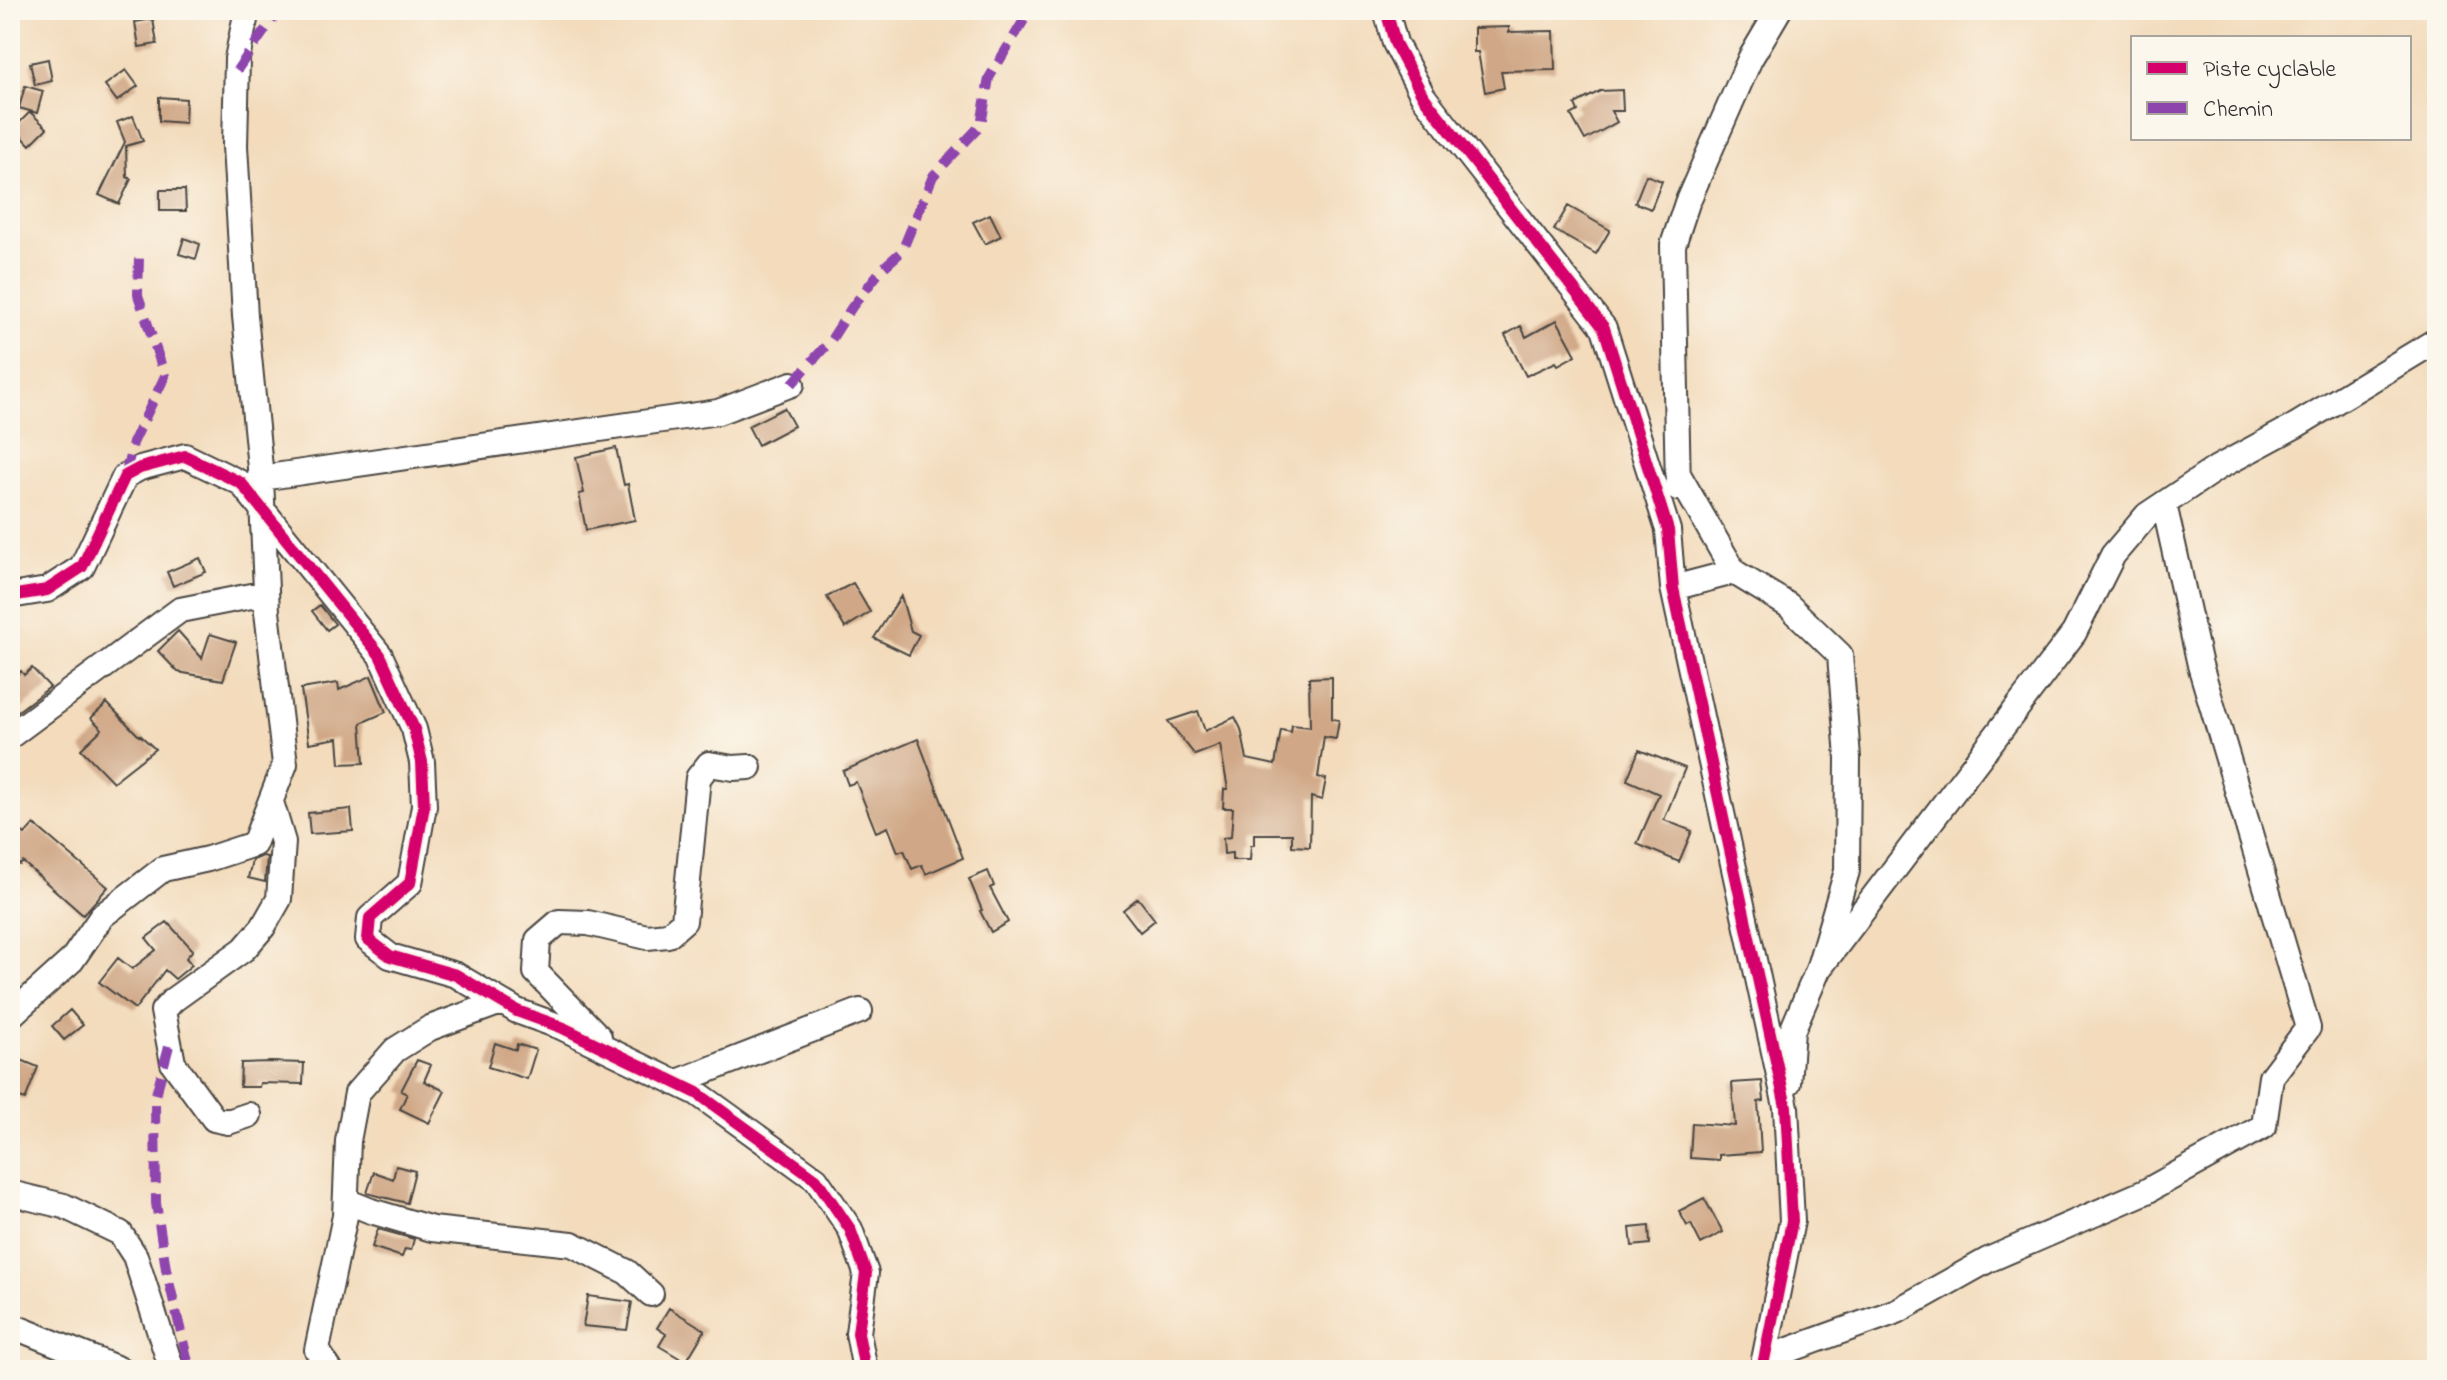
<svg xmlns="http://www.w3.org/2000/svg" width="2447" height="1380" font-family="'Indie Flower',sans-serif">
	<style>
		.building { fill: #d0a887 }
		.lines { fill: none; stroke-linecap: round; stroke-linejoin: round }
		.minor-casing { stroke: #494541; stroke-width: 28 }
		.minor { stroke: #fff; stroke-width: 24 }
		.quiet { stroke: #8e44ad; stroke-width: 10; stroke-dasharray: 20 10; stroke-linecap: butt }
		.cycleway-casing { stroke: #fbf7ec; stroke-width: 17 }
		.cycleway { stroke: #d6006c; stroke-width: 12 }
	</style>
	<rect width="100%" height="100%" fill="#fbf7ec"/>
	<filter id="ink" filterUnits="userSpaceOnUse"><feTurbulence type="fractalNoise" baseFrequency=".0125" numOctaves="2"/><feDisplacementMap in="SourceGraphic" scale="16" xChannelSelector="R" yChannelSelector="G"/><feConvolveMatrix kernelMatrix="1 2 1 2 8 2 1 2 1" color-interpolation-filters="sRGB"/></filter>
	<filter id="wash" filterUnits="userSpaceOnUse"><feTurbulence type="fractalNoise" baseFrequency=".006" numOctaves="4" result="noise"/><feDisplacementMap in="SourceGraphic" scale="32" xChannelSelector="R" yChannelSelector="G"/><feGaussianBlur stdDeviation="1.8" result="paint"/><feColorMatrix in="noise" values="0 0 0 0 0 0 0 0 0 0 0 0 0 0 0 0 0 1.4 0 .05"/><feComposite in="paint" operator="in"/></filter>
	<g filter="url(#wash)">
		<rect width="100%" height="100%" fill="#f3dbbc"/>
		<g id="blocks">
			<path class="building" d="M153 19 157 44 139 47 135 22Z
				M1509 27V32L1554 31 1555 70 1501 71 1504 88 1485 92 1478 52H1474V28Z
				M48 59 52 81 35 85 30 63Z
				M126 70 138 86 117 101 105 85Z
				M25 86 43 91 37 113 19 108Z
				M1622 90 1623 111H1611L1617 122 1585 140 1571 115 1578 111 1575 104 1600 91Z
				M159 97 186 99 185 123 159 121Z
				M30 112 47 128 30 145 14 128Z
				M133 116 143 141 126 146 127 177 131 179 119 204 99 195 125 142 117 122Z
				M1646 175 1662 181 1651 209 1635 203Z
				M160 190H185L186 211H160Z
				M1568 206 1610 230 1596 254 1554 230Z
				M990 214 1001 236 985 244 973 222Z
				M184 238 200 244 196 259 179 254Z
				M1557 320 1576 355 1558 365 1556 362 1526 376 1505 335 1521 326 1526 337Z
				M784 408 794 426 758 445 748 426Z
				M616 448 624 485 628 484 635 520 586 530 579 494 584 493 576 457Z
				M200 558 206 572 173 586 167 572Z
				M853 583 870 612 845 628 827 597Z
				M901 596 911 631 919 635 909 655 874 638Z
				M320 605 335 624 327 630 312 611Z
				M178 631 202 658 210 634 236 642 223 680 178 672 158 651Z
				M32 668 50 687 10 717V680L21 671 24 675Z
				M371 676 386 712 361 723 364 763 340 764 338 738 309 743 301 689 338 683 339 690Z
				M1332 677V719L1339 720 1336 739 1324 737 1318 777 1326 779 1322 800 1311 797 1310 847 1292 846V834H1254V845H1251L1250 860H1232V853L1224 854 1223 838 1231 837 1233 808H1223L1224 789H1228L1220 745 1195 755 1168 721 1198 711 1205 731 1235 717 1241 729 1247 759 1275 765 1281 730 1291 732 1292 725 1310 727 1309 678Z
				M107 703 139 736 140 735 155 749 113 782 81 749 102 729 91 718Z
				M918 739 963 858 926 874 922 865 912 869 904 850 898 852 888 827 876 832 856 782 848 785 843 771Z
				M1639 750 1685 768 1664 820 1692 831 1679 862 1637 844 1659 794 1627 780Z
				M351 809 353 831 310 834 308 813Z
				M34 824 108 887 83 915 23 862 20 865 10 857V836L17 828 25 834Z
				M263 856 267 857 265 882 248 878 252 860Z
				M988 871 994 886 990 888 1008 922 991 932 980 911 982 910 969 879Z
				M1138 898 1155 920 1140 932 1123 910Z
				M167 922 193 950 186 958 192 965 175 979 165 970 135 1009 99 982 118 958 132 969 156 950 146 938Z
				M70 1010 83 1025 64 1040 52 1026Z
				M495 1043 516 1050 517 1044 536 1050 527 1079 488 1067Z
				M14 1057 38 1067 25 1100 10 1094V1067Z
				M417 1060 431 1065 424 1081 445 1091 429 1123 400 1109 407 1094 401 1091Z
				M271 1062 304 1063 303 1084 260 1083 259 1087H240L241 1063Z
				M1762 1081 1764 1101 1758 1102 1761 1152 1719 1155V1160L1690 1158 1692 1123 1735 1126 1732 1083Z
				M396 1166 415 1171 407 1203 367 1193 374 1172 393 1179Z
				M1704 1198 1723 1232 1701 1244 1691 1224 1687 1226 1679 1211Z
				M1649 1226 1650 1244 1632 1246 1630 1228Z
				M378 1229 414 1239 411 1250 405 1249 402 1257 372 1247Z
				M588 1296 632 1302 627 1330 583 1326Z
				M669 1308 705 1330 686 1362 659 1346 666 1334 657 1328Z"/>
		</g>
	</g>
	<g filter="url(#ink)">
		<use href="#blocks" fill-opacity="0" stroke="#494541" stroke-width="2"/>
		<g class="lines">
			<defs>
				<path id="minor" d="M1386 10 1395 43 1423 96 1604 328 1668 530 1673 588 1786 1107 1792 1221 1762 1370
					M1678 474 1734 572 1788 605 1840 655 1848 758 1847 871 1818 970 1792 1031 1788 1083
					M261 478 718 412 792 384
					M1678 488 1673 245 1687 203 1750 59 1779 10
					M1673 588 1734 572
					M10 596 47 590 82 567 125 476 140 468 185 456 241 483 380 655 414 729 422 762 424 806 410 883 370 918 368 939 390 956 456 975 517 1011 561 1027 697 1093 816 1179 850 1229 866 1273 858 1333 865 1370
					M10 736 180 610 266 593
					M1818 970 2074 633 2113 555 2147 515 2217 468 2295 426 2437 340
					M10 1016 72 960 102 916 163 869 208 859 254 844 285 764 267 612 261 478 245 316 235 146 237 59 247 10
					M599 1037 536 972 538 940 559 922 588 923 647 937 668 935 684 921 698 778 709 764 733 768 749 767
					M675 1083 860 1011
					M249 1115 228 1122 214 1119 173 1063 163 1011 173 1000 244 949 263 927 279 899 283 842 271 802
					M10 1193 64 1206 120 1233 135 1256 172 1370
					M346 1201 371 1211 432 1229 572 1244 627 1272 651 1294
					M10 1325 121 1370
					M1764 1359 1897 1311 1988 1260 2145 1192 2264 1126 2271 1077 2308 1028 2200 665 2164 504
					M330 1370 317 1350 345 1216 348 1141 357 1093 395 1050 430 1028 501 1002"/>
			</defs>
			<use href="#minor" class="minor-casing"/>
			<use href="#minor" class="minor"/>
			<path class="quiet" d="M237 70 279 10
				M792 384 831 340 852 307 882 269 902 251 933 176 981 125 989 78 1030 10
				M125 476 133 443 165 376 138 295 139 258
				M169 1046 155 1098 156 1203 166 1269 190 1370"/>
			<defs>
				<path id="cycleway" d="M1386 10 1395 43 1423 96 1604 328 1668 530 1673 588 1786 1107 1792 1221 1762 1370
					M10 596 47 590 82 567 125 476 140 468 185 456 241 483 380 655 414 729 422 762 424 806 410 883 370 918 368 939 390 956 456 975 517 1011 561 1027 697 1093 816 1179 850 1229 866 1273 858 1333 865 1370"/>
			</defs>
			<use href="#cycleway" class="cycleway-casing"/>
			<use href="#cycleway" class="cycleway"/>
		</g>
	</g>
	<rect width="2447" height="1380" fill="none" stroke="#fbf7ec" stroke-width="40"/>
	<rect x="2131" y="36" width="280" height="104" fill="#fbf7ec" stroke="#a8a59f" stroke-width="2"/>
	<rect x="2147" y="62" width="40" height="12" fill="#d6006c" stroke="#a8a59f" stroke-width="2"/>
	<text x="2203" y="76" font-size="24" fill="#2b2b2b">Piste cyclable</text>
	<rect x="2147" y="102" width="40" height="12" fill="#8e44ad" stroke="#a8a59f" stroke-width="2"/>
	<text x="2203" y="116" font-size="24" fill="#2b2b2b">Chemin</text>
</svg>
